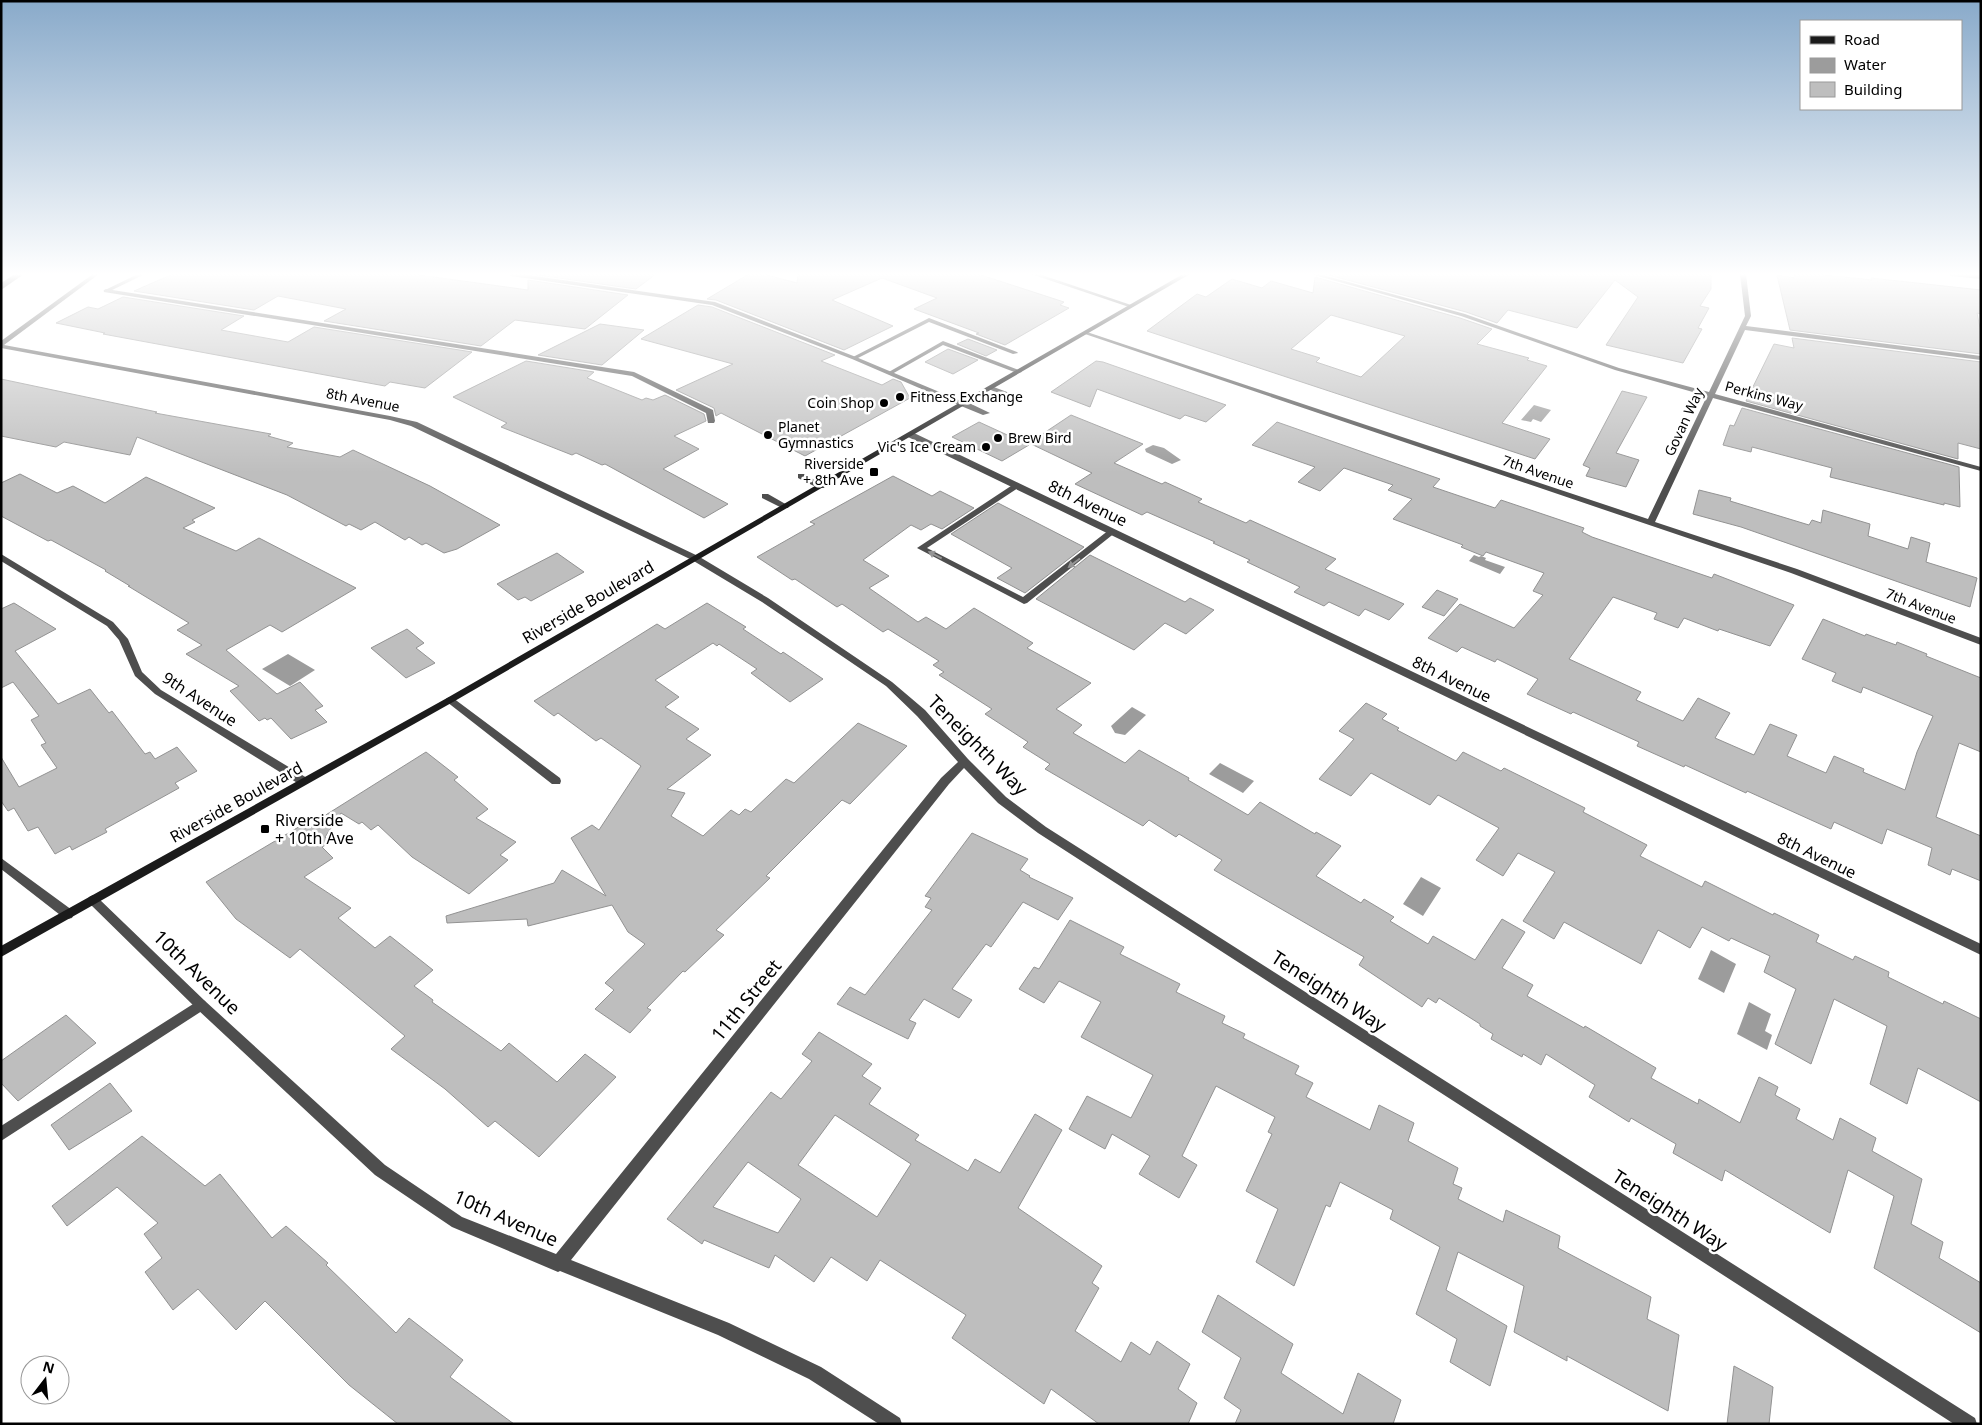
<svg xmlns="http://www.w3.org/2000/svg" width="1982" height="1425" font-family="'Noto Sans',sans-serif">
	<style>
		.water { fill: #9c9c9c }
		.building { fill: #bebebe; stroke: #929292; fill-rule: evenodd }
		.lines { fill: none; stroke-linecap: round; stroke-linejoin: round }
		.service { fill: #4e4e4e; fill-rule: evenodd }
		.minor { fill: #4e4e4e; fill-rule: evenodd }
		.secondary { fill: #1b1b1b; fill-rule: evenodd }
		.motorway { fill: #000; fill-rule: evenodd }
		.oneway { fill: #959595 }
		.poi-dot { fill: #000; stroke: #fff; stroke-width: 2 }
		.labels { text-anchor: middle; stroke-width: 5; stroke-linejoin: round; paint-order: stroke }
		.far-street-label { font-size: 14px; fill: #000; stroke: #fff }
		.far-poi-label { font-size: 14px; fill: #000; stroke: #fff; text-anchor: start }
		.street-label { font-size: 16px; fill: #000; stroke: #fff }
		.poi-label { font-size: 16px; fill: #000; stroke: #fff; text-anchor: start }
		.near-street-label { font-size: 19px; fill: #000; stroke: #fff }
	</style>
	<rect width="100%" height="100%" fill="#fff"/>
	<path class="water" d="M1534 405 1551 410 1541 422 1533 419 1531 422 1521 420Z
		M1153 445 1164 448 1181 460 1172 464 1146 452 1145 449Z
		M1474 555 1479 557 1481 556 1486 558 1485 560 1505 567 1500 574 1469 561Z
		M288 654 315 670 290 686 262 669Z
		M1132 707 1146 715 1125 735 1115 733 1111 726Z
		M1220 763 1254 781 1243 793 1209 774Z
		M1421 877 1441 888 1423 916 1403 904Z
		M1711 950 1736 964 1724 993 1698 979Z
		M1749 1002 1771 1014 1765 1031 1772 1035 1767 1050 1737 1034Z"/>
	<path class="building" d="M173 274H412L528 290V280L628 295 585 329 515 320 481 346 324 321 346 309 278 296 254 310 134 291Z
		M531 274H656L636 289Z
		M749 274H763L797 283 798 274H978L1064 302 1060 305 1069 308 1005 345 976 334 979 333 914 309 937 298 882 278 832 300 893 326 844 350 716 300 707 299Z
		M1325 274H1711V289L1700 306 1709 308 1698 328 1702 329 1683 363 1606 345 1638 297 1615 280 1577 328 1508 310 1497 323 1466 312Z
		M1794 274H1816L1872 280 1871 278 1981 290V314L1977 313 1981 333V354L1790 330 1777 275 1795 278Z
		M1315 277 1460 318 1492 329 1477 344 1529 358 1527 360 1547 366 1502 423 1550 439 1535 459 1147 331 1197 294 1206 297 1232 279 1262 288 1271 281 1313 293ZM1331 315 1405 336 1361 377 1316 362 1320 358 1291 349Z
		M123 297 244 316 221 330 288 342 314 327 472 352 425 388 390 382 385 386 103 334 105 333 56 323 88 307 98 309Z
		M698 305 712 307 835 355 821 361 882 385 893 379 901 382 910 398 805 456 721 413 716 416 714 408 676 390 733 364 641 339Z
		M600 324 644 330 602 365 538 355Z
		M1792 338 1981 362V449L1958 443V459L1746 401 1774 344 1794 348Z
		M968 339 997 350 986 356 957 344Z
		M948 349 978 360 953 374 925 362Z
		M526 361 594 372 587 378 642 400 646 398 653 400 665 395 704 414 706 421 674 436 699 449 663 469 728 504 704 518 605 464 602 465 576 453 572 455 501 427 507 423 453 397Z
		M1096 361 1103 362 1226 405 1206 422 1185 415 1180 419 1097 389 1090 407 1051 392Z
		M1 379 157 412 155 413 271 434 268 436 293 443 287 447 340 457 353 450 430 486 500 525 457 549 444 553 426 543 422 545 409 537 405 540 375 522 361 530 349 524 346 526 287 495 137 437 130 455 64 442 56 447 1 436Z
		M1622 391 1647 397 1616 453 1639 460 1626 487 1586 476 1590 468 1583 465Z
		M1742 408 1959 467 1960 507 1944 503V505L1830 477 1832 468 1752 447 1751 452 1723 445 1730 425 1734 426Z
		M1071 415 1143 444 1114 463 1162 484 1165 482 1202 499 1198 502 1246 523 1250 520 1336 559 1325 569 1404 604 1389 620 1365 609 1359 616 1329 602 1324 606 1294 592 1300 587 1247 562 1250 560 1213 543 1215 542 1147 512 1142 515 1075 484 1092 473 1029 443Z
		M979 422 1029 445 1002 461 952 437Z
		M1277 422 1440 479 1433 487 1495 508 1501 500 1584 528 1582 532 1592 537 1712 578 1714 574 1794 605 1770 646 1719 629 1718 631 1684 618 1678 628 1654 619 1657 613 1613 597 1569 659 1641 692 1636 700 1683 721 1698 698 1730 713 1715 738 1754 755 1770 724 1797 735 1787 756 1826 773 1834 756 1864 769 1863 772 1905 790 1917 752 1933 716 1863 687 1861 693 1832 681 1836 673 1802 659 1823 619 1865 636 1866 634 1896 645 1897 642 1927 654 1926 656 1981 678V752L1959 743 1936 817 1981 836V881L1952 869 1950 875 1928 865 1932 848 1887 829 1882 844 1834 822 1831 829 1747 791 1746 793 1685 765 1684 767 1637 746 1639 742 1573 712 1571 714 1527 694 1538 679 1497 659 1495 662 1462 647 1457 652 1428 638 1460 604 1514 628 1543 595 1533 591 1544 573 1486 552 1483 556 1461 547 1463 545 1393 519 1412 499 1388 490 1393 485 1344 468 1320 491 1298 482 1315 467 1252 445Z
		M20 474 57 493 73 486 105 503 146 477 215 508 192 520 195 522 183 528 236 551 259 538 356 588 282 632 270 625 226 650 277 694 300 682 323 706 315 710 327 722 291 739 271 718 267 720 265 718 259 721 230 691 239 686 186 654 202 645 177 630 189 623 128 586H130L105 571 106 570 51 540 48 541 1 516V483Z
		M893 476 932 496 940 491 974 508 942 529 931 524 921 530 911 525 863 560 889 576 869 588 918 622 926 617 946 629 974 608 1033 643 1027 648 1091 683 1056 709 1082 725 1073 733 1125 763 1139 750 1189 778 1188 780 1248 815 1260 802 1315 834 1316 832 1341 846 1316 876 1361 903 1364 899 1394 917 1390 921 1428 944 1433 936 1475 960 1502 919 1525 932 1502 968 1533 985 1527 996 1584 1028 1585 1026 1656 1068 1651 1078 1698 1104 1699 1099 1740 1123 1759 1077 1778 1087 1775 1095 1800 1109 1796 1119 1833 1140 1840 1118 1876 1138 1872 1151 1922 1179 1911 1224 1943 1242 1939 1258 1981 1283V1333L1874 1268 1894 1196 1848 1170 1830 1233 1725 1170 1722 1181 1673 1153 1676 1144 1631 1118 1629 1122 1589 1097 1595 1085 1546 1054 1541 1065 1523 1054 1522 1057 1491 1039 1493 1034 1480 1026V1024L1439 998 1436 1003 1428 998 1422 1007 1359 965 1364 957 1214 870 1222 860 1179 834 1176 837 1149 820 1143 826 1045 769 1050 764 1023 747 1028 742 985 714 992 709 939 675 944 672 933 665 939 661 888 629 883 632 842 604 837 607 795 579 792 580 757 557 815 524 810 522Z
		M1699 490 1731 498 1730 501 1809 525 1812 520 1821 523 1823 510 1870 524 1868 536 1908 549 1911 537 1930 543 1926 562 1977 578 1970 607 1741 527 1693 514Z
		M998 503 1084 547 1025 593 997 578 1012 568 951 534Z
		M557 553 584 572 531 601 525 597 518 600 497 584Z
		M1090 555 1185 602 1190 598 1214 610 1186 634 1165 623 1134 650 1036 599Z
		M1437 590 1458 599 1444 616 1422 607Z
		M14 603 56 629 15 651 58 704 90 689 109 713 112 711 145 754 150 752 155 759 177 747 197 771 175 783 179 788 105 829 107 832 72 850 70 846 55 854 38 827 28 831 14 808 8 811 1 801V757L19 787 57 768 41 745 46 743 31 720 39 716 13 682 1 688V609Z
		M707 603 746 627 743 629 781 654 783 652 823 679 790 702 751 673 757 669 719 644 717 646 713 643 655 680 679 697 665 707 699 729 686 739 711 755 667 789 685 793 671 816 703 836 731 810 739 815 745 809 751 812 786 779 794 783 858 723 907 746 850 804 842 800 766 876 770 878 716 930 724 935 685 972 683 971 647 1008 651 1010 630 1033 595 1009 614 990 605 983 645 944 628 932 612 905 528 926 527 919 447 923 446 916 554 883 562 870 606 896 571 838 592 825 599 830 641 766 601 738 596 741 558 713 554 716 534 701 657 624 665 629Z
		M407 629 424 643 416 648 435 663 406 678 371 648Z
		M1366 703 1387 714 1382 719 1399 728 1397 730 1456 761 1463 752 1501 771 1504 768 1585 808 1583 812 1647 845 1640 856 1702 887 1705 881 1773 915 1774 913 1819 935 1816 942 1853 960 1855 956 1889 972 1888 977 1943 1004 1944 1001 1981 1019V1102L1918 1068 1907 1104 1870 1084 1887 1026 1834 999 1811 1064 1775 1044 1796 989 1764 972 1770 956 1731 938 1729 941 1702 927 1690 948 1658 930 1641 964 1564 922 1554 939 1523 921 1555 872 1518 853 1503 876 1476 860 1499 828 1438 795 1430 805 1371 773 1351 796 1319 779 1354 739 1339 731Z
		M426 752 458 777 454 780 488 809 476 818 516 842 500 855 508 860 469 894 412 857 378 825 371 830 362 822 359 824 341 813 325 837 331 842 322 847 333 858 304 877 351 908 338 918 375 948 390 936 433 970 414 986 433 1000 432 1002 501 1051 509 1043 557 1082 585 1054 616 1077 539 1157 495 1121 488 1127 445 1089 391 1049 405 1036 300 949 290 958 236 919 206 882 302 825 305 828Z
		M972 833 1028 859 1020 870 1030 876 1029 877 1073 898 1058 920 1023 902 991 947 986 944 952 989 972 1000 959 1018 924 999 909 1020 916 1023 908 1039 837 1004 850 987 865 995 932 910 925 907 931 898 925 896Z
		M1070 920 1124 947 1120 954 1180 984 1176 992 1225 1016 1222 1023 1245 1034 1243 1038 1299 1066 1295 1074 1313 1083 1306 1097 1370 1130 1379 1105 1414 1123 1408 1141 1458 1168 1453 1184 1462 1188 1458 1199 1503 1222 1506 1210 1560 1236 1558 1248 1651 1297 1647 1319 1679 1335 1668 1411 1567 1356V1361L1514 1332 1524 1286 1458 1252 1446 1290 1507 1326 1490 1386 1450 1362 1457 1339 1416 1314 1440 1247 1390 1219 1393 1210 1340 1182 1330 1207 1326 1205 1294 1286 1256 1262 1278 1209 1246 1191 1272 1134 1268 1132 1275 1117 1216 1086 1182 1156 1197 1165 1179 1198 1139 1174 1150 1156 1112 1134 1105 1149 1069 1129 1087 1096 1131 1118 1153 1075 1081 1037 1101 1002 1059 981 1044 1003 1019 989 1034 967 1039 969Z
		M66 1015 96 1043 18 1101 1 1083V1061Z
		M819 1032 872 1064 862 1076 881 1088 869 1104 919 1135 915 1140 968 1171 975 1159 1000 1173 1035 1114 1062 1130 1018 1208 1102 1266 1092 1283 1099 1288 1075 1331 1121 1362 1131 1342 1150 1355 1157 1341 1190 1364 1178 1389 1197 1403 1188 1424H1099L1051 1389 1044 1404 952 1338 966 1315 880 1260 867 1281 831 1257 814 1282 775 1255 769 1268 704 1240 702 1244 667 1219 771 1092 781 1099 812 1061 802 1054ZM835 1115 911 1164 877 1217 798 1165ZM748 1162 801 1199 778 1233 713 1207Z
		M110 1083 132 1111 69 1150 51 1125Z
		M142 1136 205 1186 220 1174 272 1238 286 1226 328 1263 326 1265 396 1333 409 1318 463 1360 450 1377 514 1424H398L349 1385 265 1301 236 1330 198 1289 173 1310 145 1272 162 1258 144 1234 158 1223 117 1187 67 1226 52 1206Z
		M1218 1295 1293 1344 1281 1373 1343 1414 1358 1373 1401 1400 1393 1424H1235L1241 1410 1224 1398 1241 1358 1202 1332Z
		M1734 1366 1773 1387 1769 1424H1727Z"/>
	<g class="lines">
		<path class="service" d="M106 289 634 372 713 410 715 421 714 423H708L706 413 632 376 104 292V290Z
			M929 318 1017 352 1018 353 1013 354 929 322 856 359 851 358Z
			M943 341 1021 371 1022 372 1017 373 943 345 892 374 887 373Z
			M991 386 1015 395 1016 397 1009 399 987 388Z
			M961 402H967L990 413 983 415 961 406Z
			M798 474H804L825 486 824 488H818L798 478Z
			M1014 484H1017L1021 486 927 548 1023 597 1109 530 1112 529 1116 532 1027 603 1024 604 917 548Z
			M762 494H768L789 506 788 508H782L762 498Z
			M201 999 205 1001 207 1005 205 1009 1 1141V1126Z"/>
		<path class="minor" d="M93 274H99L4 345 390 416 417 422 698 556 768 598 892 682 925 710 968 759 1006 797 1046 827 1975 1418 1977 1424H1954L1038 833 998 803 964 768 949 784 571 1260 729 1323 821 1367 900 1418 902 1424H879L809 1379 718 1335 560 1271 558 1272 452 1227 375 1175 197 1009 89 903 87 900 89 897 93 895 97 897 205 1001 385 1165 462 1217 556 1254 941 778 958 762 917 716 886 686 762 602 692 560 411 426 390 420 1 348V341Z
			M138 274H145L108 292 103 291Z
			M508 274H521L715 302 856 357 968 404 961 406 852 359 712 305 511 276Z
			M1031 274H1039L1134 306 1129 307Z
			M1311 274H1319L1465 314 1619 368 1709 392 1745 316 1740 274H1746L1751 316 1746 326 1981 356V360L1745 330 1715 394 1981 467V471L1713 398 1655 522 1797 569 1981 638V645L1791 573 1082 333 1087 332 1648 519 1707 396 1615 370 1461 316Z
			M1948 274 1981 275V279L1951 276Z
			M908 433H914L1981 944V955L908 437Z
			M1 554 113 622 128 639 142 672 161 690 307 778 308 781 307 784H299L155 694 135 676 119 640 107 626 1 561Z
			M450 697 453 698 560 778 561 781 560 784H552L447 702 445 700 447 698Z
			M1 858 72 910 74 914 72 918 68 919 64 918 1 869Z"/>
		<path class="secondary" d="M1183 274H1190L453 702 1 957V946L447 698Z"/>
		<path class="motorway" d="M15 274H24L1 290V283Z"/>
	</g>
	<defs><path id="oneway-solid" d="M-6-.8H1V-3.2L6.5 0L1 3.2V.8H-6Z" transform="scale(1.25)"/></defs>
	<g class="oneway">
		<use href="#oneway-solid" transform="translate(935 555) rotate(-153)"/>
		<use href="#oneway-solid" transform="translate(1074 563) rotate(143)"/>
	</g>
	<linearGradient id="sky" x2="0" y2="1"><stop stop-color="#89aaca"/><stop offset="0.58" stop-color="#fff"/><stop offset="1" stop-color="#fff" stop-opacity="0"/></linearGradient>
	<rect width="1982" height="473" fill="url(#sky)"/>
	<g class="poi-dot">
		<circle cx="900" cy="397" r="5"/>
		<circle cx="884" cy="403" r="5"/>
		<circle cx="768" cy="435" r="5"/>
		<circle cx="998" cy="438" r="5"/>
		<circle cx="986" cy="447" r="5"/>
		<rect x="869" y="467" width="10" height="10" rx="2.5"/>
		<rect x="260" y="824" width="10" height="10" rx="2.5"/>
	</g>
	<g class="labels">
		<g class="far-street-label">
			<text transform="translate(1764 396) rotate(15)" y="5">Perkins Way</text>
			<text transform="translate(363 400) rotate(11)" y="5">8th Avenue</text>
			<text transform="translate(1684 422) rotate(-65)" y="5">Govan Way</text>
			<text transform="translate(1538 472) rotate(19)" y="5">7th Avenue</text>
			<text transform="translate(1921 606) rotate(21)" y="5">7th Avenue</text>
		</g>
		<g class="far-poi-label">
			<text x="910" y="402">Fitness Exchange</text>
			<text x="874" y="408" text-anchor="end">Coin Shop</text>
			<text x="778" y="432">Planet<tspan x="778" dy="16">Gymnastics</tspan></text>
			<text x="1008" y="443">Brew Bird</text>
			<text x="976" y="452" text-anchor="end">Vic's Ice Cream</text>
			<text x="864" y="469" text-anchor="end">Riverside<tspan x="864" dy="16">+ 8th Ave</tspan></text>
		</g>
		<g class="street-label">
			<text transform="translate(1088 503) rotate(26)" y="6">8th Avenue</text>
			<text transform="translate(588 602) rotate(-30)" y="6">Riverside Boulevard</text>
			<text transform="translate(1452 679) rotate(26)" y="6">8th Avenue</text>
			<text transform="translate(200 699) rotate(33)" y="6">9th Avenue</text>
			<text transform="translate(236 802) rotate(-29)" y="6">Riverside Boulevard</text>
			<text transform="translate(1817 855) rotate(26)" y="6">8th Avenue</text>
		</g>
		<g class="poi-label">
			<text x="275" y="826">Riverside<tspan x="275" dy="18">+ 10th Ave</tspan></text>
		</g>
		<g class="near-street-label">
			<text transform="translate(978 745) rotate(45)" y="7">Teneighth Way</text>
			<text transform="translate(197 972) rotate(44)" y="7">10th Avenue</text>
			<text transform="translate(1329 991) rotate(33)" y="7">Teneighth Way</text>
			<text transform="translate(746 1000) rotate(-51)" y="7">11th Street</text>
			<text transform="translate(1670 1210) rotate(33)" y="7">Teneighth Way</text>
			<text transform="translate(506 1218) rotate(24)" y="7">10th Avenue</text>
		</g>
	</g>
	<rect width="1982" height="1425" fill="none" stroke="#000000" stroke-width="5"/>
	<rect x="1800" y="20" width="162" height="90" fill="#ffffff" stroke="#999999"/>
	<rect x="1810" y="36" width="25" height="8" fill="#1b1b1b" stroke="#999999"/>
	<text x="1844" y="45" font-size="15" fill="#000000">Road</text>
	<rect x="1810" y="58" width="25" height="15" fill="#9c9c9c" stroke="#999999"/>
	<text x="1844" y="70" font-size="15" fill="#000000">Water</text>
	<rect x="1810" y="82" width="25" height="15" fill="#bebebe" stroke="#999999"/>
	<text x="1844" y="95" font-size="15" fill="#000000">Building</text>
	<g transform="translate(45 1380) rotate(16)"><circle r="24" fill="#ffffff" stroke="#999999"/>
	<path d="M0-4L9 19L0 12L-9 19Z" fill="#000000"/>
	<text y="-8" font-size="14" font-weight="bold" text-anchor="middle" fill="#000000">N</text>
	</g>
</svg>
